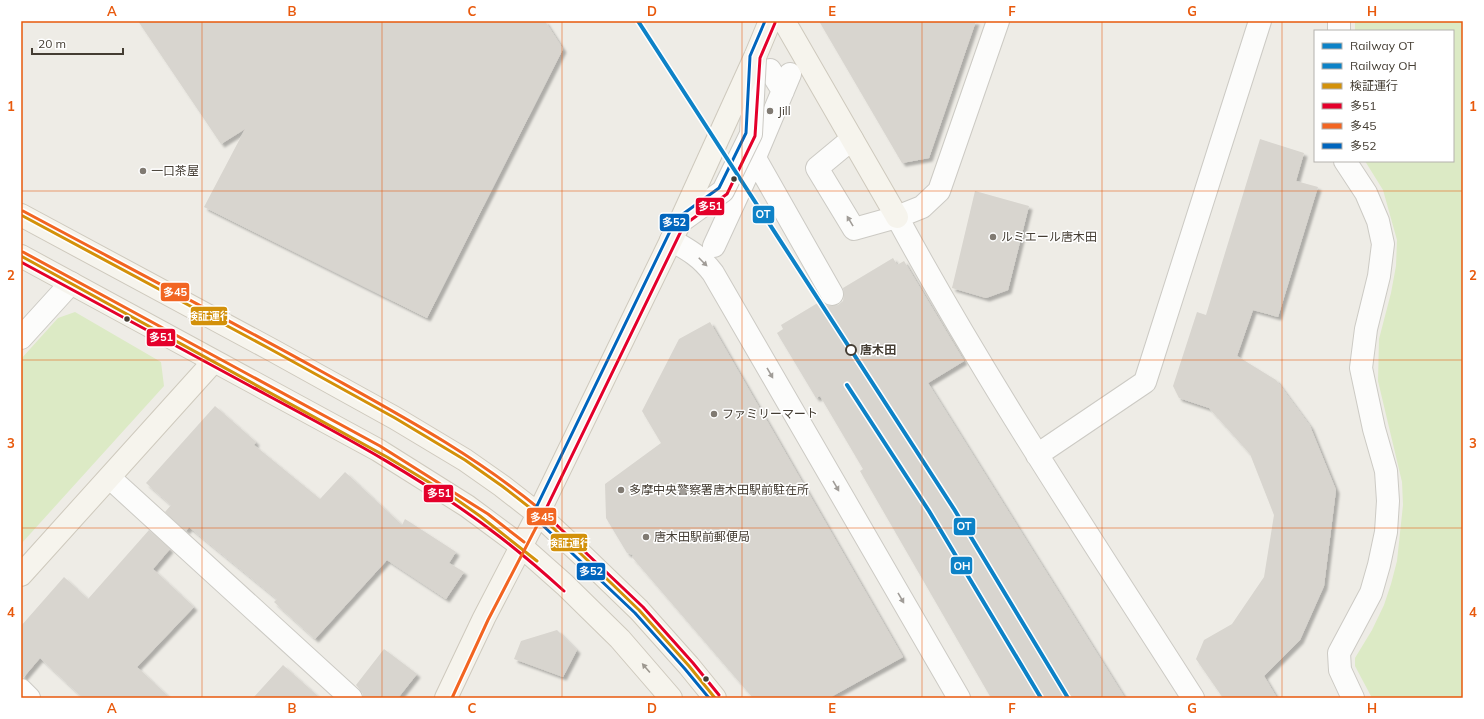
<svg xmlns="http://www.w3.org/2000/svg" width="1484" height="719" font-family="Mulish,'Noto Sans JP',sans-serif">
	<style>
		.green { fill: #dceac5 }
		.building { fill: #d8d5cf; filter: url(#shadow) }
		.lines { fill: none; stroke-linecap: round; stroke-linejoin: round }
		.street-casing { stroke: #cccac4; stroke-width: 24 }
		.secondary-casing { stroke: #cec9bd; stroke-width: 24 }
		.street { stroke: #fcfcfb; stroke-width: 22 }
		.secondary { stroke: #f6f4ed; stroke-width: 22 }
		.street-bridge-casing { stroke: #cccac4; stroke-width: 24; stroke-linecap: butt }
		.secondary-bridge-casing { stroke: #cec9bd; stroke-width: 24; stroke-linecap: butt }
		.street-bridge { stroke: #fcfcfb; stroke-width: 22 }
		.secondary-bridge { stroke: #f6f4ed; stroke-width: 22 }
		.bus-1-casing { stroke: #fff; stroke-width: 6 }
		.bus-2-casing { stroke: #fff; stroke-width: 6 }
		.bus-3-casing { stroke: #fff; stroke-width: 6 }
		.bus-4-casing { stroke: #fff; stroke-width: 6 }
		.bus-1 { stroke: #d3910a; stroke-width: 3 }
		.bus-2 { stroke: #e4002b; stroke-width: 3 }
		.bus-3 { stroke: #f26522; stroke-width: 3 }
		.bus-4 { stroke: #0065bd; stroke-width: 3 }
		.rail-1-casing { stroke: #fff; stroke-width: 7 }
		.rail-2-casing { stroke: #fff; stroke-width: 7 }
		.rail-1 { stroke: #0d82c7; stroke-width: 4 }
		.rail-2 { stroke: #0d82c7; stroke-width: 4 }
		.oneway { fill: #a09c97 }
		.oneway2 { fill: #9d9890 }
		.grid { fill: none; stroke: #e8590c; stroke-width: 1; stroke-opacity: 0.55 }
		.poi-dot { fill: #807a72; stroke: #fff; stroke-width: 1.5 }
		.bus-dot { fill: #443d33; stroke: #fff; stroke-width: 1.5 }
		.stop-dot { fill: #fff; stroke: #443d33; stroke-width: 2 }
		.labels { text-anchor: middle; stroke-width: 3; stroke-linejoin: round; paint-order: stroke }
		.poi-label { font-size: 12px; fill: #443d33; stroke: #fff; text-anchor: start }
		.stop-label { font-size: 12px; font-weight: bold; fill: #443d33; stroke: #fff; text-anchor: start }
		.line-badge { stroke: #fff; stroke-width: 1.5 }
		.badge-label { font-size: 11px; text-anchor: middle; font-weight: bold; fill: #fff }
		.neatline { fill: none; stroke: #e8590c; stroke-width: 1.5 }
		.grid-label { font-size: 13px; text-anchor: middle; font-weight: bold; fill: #e8590c }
	</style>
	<defs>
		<filter id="shadow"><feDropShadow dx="3.5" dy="3.5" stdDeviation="1" flood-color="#0004"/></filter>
	</defs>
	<rect width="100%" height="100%" fill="#eeece6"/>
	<path class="green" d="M1355 21H1463V698H1372L1355 666V658L1372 630 1384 605 1391 584 1397 561 1403 505 1402 482 1378 381 1379 339 1391 293 1396 266 1397 240 1383 190 1365 161H1453V31H1355Z
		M75 312 161 362 164 386 21 544V359L58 318Z"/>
	<path class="building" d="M138 21H545L563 49 427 318 204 207 245 129 221 144Z
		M819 21H976L929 158 902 163Z
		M1260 139 1304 153 1296 181 1318 187 1278 317 1253 310 1237 356 1276 380 1310 426 1336 490 1324 586 1300 640 1264 676 1277 698H1223L1196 659 1204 640 1232 624 1264 577 1274 515 1250 454 1209 408 1179 398 1173 386 1197 312 1206 315Z
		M975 191 1029 206 1008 290 986 298 952 288Z
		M893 258 897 265 904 261 964 361 928 383 1125 698H991L860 471 863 469 820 396 816 398 777 333 783 329 781 325 821 301 825 305 832 306 838 305 843 301 844 294 843 288Z
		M710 322 903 657 829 698H753L632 557 633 555 627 553 606 518 605 484 661 443 642 411 679 339Z
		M215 406 256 442 254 445 320 499 345 472 402 525 405 519 456 552 449 563 464 572 446 599 387 560 315 639 274 602 277 599 189 527 186 531 165 512 171 505 146 483Z
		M149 530 170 549 153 569 194 607 137 667 170 698H83L40 658 23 678H21V626L64 577 88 599Z
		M557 630 577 650 563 677 514 659 521 641Z
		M384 649 417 674 398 698H363V694L356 685Z
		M283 665 320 698H253Z"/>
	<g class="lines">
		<defs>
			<path id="street" d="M1339 31V21
				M770 70 783 91
				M852 139 817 168 854 229 897 217 922 207 939 191 998 21
				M752 153 832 294
				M1345 161 1366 193 1378 221 1383 244 1379 276 1366 329 1361 368 1374 429 1386 471 1388 501 1386 532 1379 565 1371 593 1339 653 1340 670 1353 698
				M897 217C987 383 1092 540 1193 698
				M671 240C689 250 701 257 713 273L959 698
				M714 246 755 157 790 74
				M21 338 71 283
				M1037 455 1145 382 1260 21
				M110 478 351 698
				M21 690 29 698"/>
			<path id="secondary" d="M784 21 897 217
				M755 57 770 21
				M21 215 272 350 395 418 465 460 502 486 538 514 581 554 639 610 689 666 715 698
				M21 256 378 450 467 506 521 546 565 585 620 639 671 698
				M21 575 214 361
				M446 698 484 618 538 514 680 222"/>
		</defs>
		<use href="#street" class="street-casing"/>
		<use href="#secondary" class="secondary-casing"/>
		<use href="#street" class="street"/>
		<use href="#secondary" class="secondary"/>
		<defs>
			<path id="street-bridge" d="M680 222 723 191 751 134 755 58"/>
			<path id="secondary-bridge" d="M680 222 755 57"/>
		</defs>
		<use href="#street-bridge" class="street-bridge-casing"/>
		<use href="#secondary-bridge" class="secondary-bridge-casing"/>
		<use href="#street-bridge" class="street-bridge"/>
		<use href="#secondary-bridge" class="secondary-bridge"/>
		<defs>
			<path id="bus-1" d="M21 215 272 350 395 418 465 460 502 486 538 514 581 554 639 610 689 666 715 698
				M21 256 387 457 450 495 480 516 537 561"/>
			<path id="bus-2" d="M21 262C98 303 175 345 252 387 336 432 424 478 500 537 522 554 543 572 564 591
				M719 695 693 663 643 607 544 513 684 225 727 194 755 136 760 58 775 23"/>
			<path id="bus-3" d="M23 211C122 264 221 316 319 370 396 413 474 454 542 511V516L488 620 452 698
				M23 252 380 446 488 514 524 542"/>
			<path id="bus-4" d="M709 698 685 669 635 613 535 518 533 514 676 219 719 188 746 133 750 56 765 21"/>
		</defs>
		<use href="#bus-1" class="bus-1-casing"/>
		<use href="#bus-2" class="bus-2-casing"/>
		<use href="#bus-3" class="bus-3-casing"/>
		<use href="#bus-4" class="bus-4-casing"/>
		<use href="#bus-1" class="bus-1"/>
		<use href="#bus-2" class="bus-2"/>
		<use href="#bus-3" class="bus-3"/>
		<use href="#bus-4" class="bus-4"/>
		<defs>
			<path id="rail-1" d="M638 21 954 509 1068 698"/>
			<path id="rail-2" d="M847 385 929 511 1041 698"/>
		</defs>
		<use href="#rail-1" class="rail-1-casing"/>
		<use href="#rail-2" class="rail-2-casing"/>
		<use href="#rail-1" class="rail-1"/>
		<use href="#rail-2" class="rail-2"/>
	</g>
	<defs><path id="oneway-solid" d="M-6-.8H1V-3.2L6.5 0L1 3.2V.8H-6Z"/></defs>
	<g class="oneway">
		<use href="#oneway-solid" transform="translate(850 221) rotate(-121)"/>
		<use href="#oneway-solid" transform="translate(703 262) rotate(45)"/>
		<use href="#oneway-solid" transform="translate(770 373) rotate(60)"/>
		<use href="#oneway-solid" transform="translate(836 486) rotate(60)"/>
		<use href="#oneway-solid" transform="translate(901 598) rotate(60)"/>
	</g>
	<use class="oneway2" href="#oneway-solid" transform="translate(646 668) rotate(-131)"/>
	<path class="grid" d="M202 21V698M382 21V698M562 21V698M742 21V698M922 21V698M1102 21V698M1282 21V698M21 191H1463M21 360H1463M21 528H1463"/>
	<g class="poi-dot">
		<circle cx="770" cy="111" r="4"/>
		<circle cx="143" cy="171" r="4"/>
		<circle cx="993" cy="237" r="4"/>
		<circle cx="714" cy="414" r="4"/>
		<circle cx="621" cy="490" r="4"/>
		<circle cx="646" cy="537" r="4"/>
	</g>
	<g class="bus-dot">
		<circle cx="734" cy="179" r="3.5"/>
		<circle cx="127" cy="319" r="3.5"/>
		<circle cx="706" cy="679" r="3.5"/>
	</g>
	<circle class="stop-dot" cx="851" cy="350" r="5"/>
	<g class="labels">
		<g class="poi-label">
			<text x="778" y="115">Jill</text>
			<text x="151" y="175">一口茶屋</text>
			<text x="1001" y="241">ルミエール唐木田</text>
			<text x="722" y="418">ファミリーマート</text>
			<text x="629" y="494">多摩中央警察署唐木田駅前駐在所</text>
			<text x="654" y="541">唐木田駅前郵便局</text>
		</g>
		<g class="stop-label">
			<text x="860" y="354">唐木田</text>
		</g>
	</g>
	<g class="line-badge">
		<rect x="695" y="197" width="30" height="19" rx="4" fill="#e4002b"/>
		<rect x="752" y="205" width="23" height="19" rx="4" fill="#0d82c7"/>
		<rect x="659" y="213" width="31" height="19" rx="4" fill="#0065bd"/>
		<rect x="160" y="282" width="30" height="20" rx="4" fill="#f26522"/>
		<rect x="190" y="306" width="38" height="20" rx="4" fill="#d3910a"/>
		<rect x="146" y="328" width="30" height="19" rx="4" fill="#e4002b"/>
		<rect x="423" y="484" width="31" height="19" rx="4" fill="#e4002b"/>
		<rect x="526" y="507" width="31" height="19" rx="4" fill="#f26522"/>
		<rect x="953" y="517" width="23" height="19" rx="4" fill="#0d82c7"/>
		<rect x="550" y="533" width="38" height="19" rx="4" fill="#d3910a"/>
		<rect x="950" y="556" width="23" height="19" rx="4" fill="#0d82c7"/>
		<rect x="576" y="562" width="30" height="19" rx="4" fill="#0065bd"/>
	</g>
	<g class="badge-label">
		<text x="710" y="210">多51</text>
		<text x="763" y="218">OT</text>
		<text x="674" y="226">多52</text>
		<text x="175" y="296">多45</text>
		<text x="209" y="320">検証運行</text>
		<text x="161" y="341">多51</text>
		<text x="439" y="497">多51</text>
		<text x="542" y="521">多45</text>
		<text x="964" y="530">OT</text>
		<text x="569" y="547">検証運行</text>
		<text x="962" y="570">OH</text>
		<text x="591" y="575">多52</text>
	</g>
	<rect width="1484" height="719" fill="none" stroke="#ffffff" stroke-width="44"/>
	<rect x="1314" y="30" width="140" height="132" fill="#ffffff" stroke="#b4b1ad"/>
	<rect x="1322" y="43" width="20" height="6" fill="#0d82c7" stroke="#b4b1ad"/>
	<text x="1350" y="50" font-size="12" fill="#443d33">Railway OT</text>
	<rect x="1322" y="63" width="20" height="6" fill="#0d82c7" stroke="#b4b1ad"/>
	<text x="1350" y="70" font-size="12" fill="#443d33">Railway OH</text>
	<rect x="1322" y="83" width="20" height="6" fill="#d3910a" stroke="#b4b1ad"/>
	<text x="1350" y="90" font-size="12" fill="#443d33">検証運行</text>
	<rect x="1322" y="103" width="20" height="6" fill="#e4002b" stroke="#b4b1ad"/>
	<text x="1350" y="110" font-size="12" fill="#443d33">多51</text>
	<rect x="1322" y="123" width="20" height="6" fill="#f26522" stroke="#b4b1ad"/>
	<text x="1350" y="130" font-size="12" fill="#443d33">多45</text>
	<rect x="1322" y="143" width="20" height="6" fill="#0065bd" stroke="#b4b1ad"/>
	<text x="1350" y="150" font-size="12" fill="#443d33">多52</text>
	<path d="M32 48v6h91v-6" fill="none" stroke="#443d33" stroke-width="2"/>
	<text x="38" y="48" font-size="12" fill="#443d33" stroke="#ffffff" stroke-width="3" paint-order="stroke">20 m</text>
	<rect x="22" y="22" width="1440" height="675" class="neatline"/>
	<g class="grid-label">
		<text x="112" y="16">A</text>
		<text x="292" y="16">B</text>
		<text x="472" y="16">C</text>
		<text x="652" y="16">D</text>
		<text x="832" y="16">E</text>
		<text x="1012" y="16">F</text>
		<text x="1192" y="16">G</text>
		<text x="1372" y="16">H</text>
		<text x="11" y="111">1</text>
		<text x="1473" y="111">1</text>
		<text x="11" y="280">2</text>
		<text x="1473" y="280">2</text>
		<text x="11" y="448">3</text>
		<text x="1473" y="448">3</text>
		<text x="11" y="617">4</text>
		<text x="1473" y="617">4</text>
		<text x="112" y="713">A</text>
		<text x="292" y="713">B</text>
		<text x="472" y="713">C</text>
		<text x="652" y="713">D</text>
		<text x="832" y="713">E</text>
		<text x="1012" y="713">F</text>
		<text x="1192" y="713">G</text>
		<text x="1372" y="713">H</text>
	</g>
</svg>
